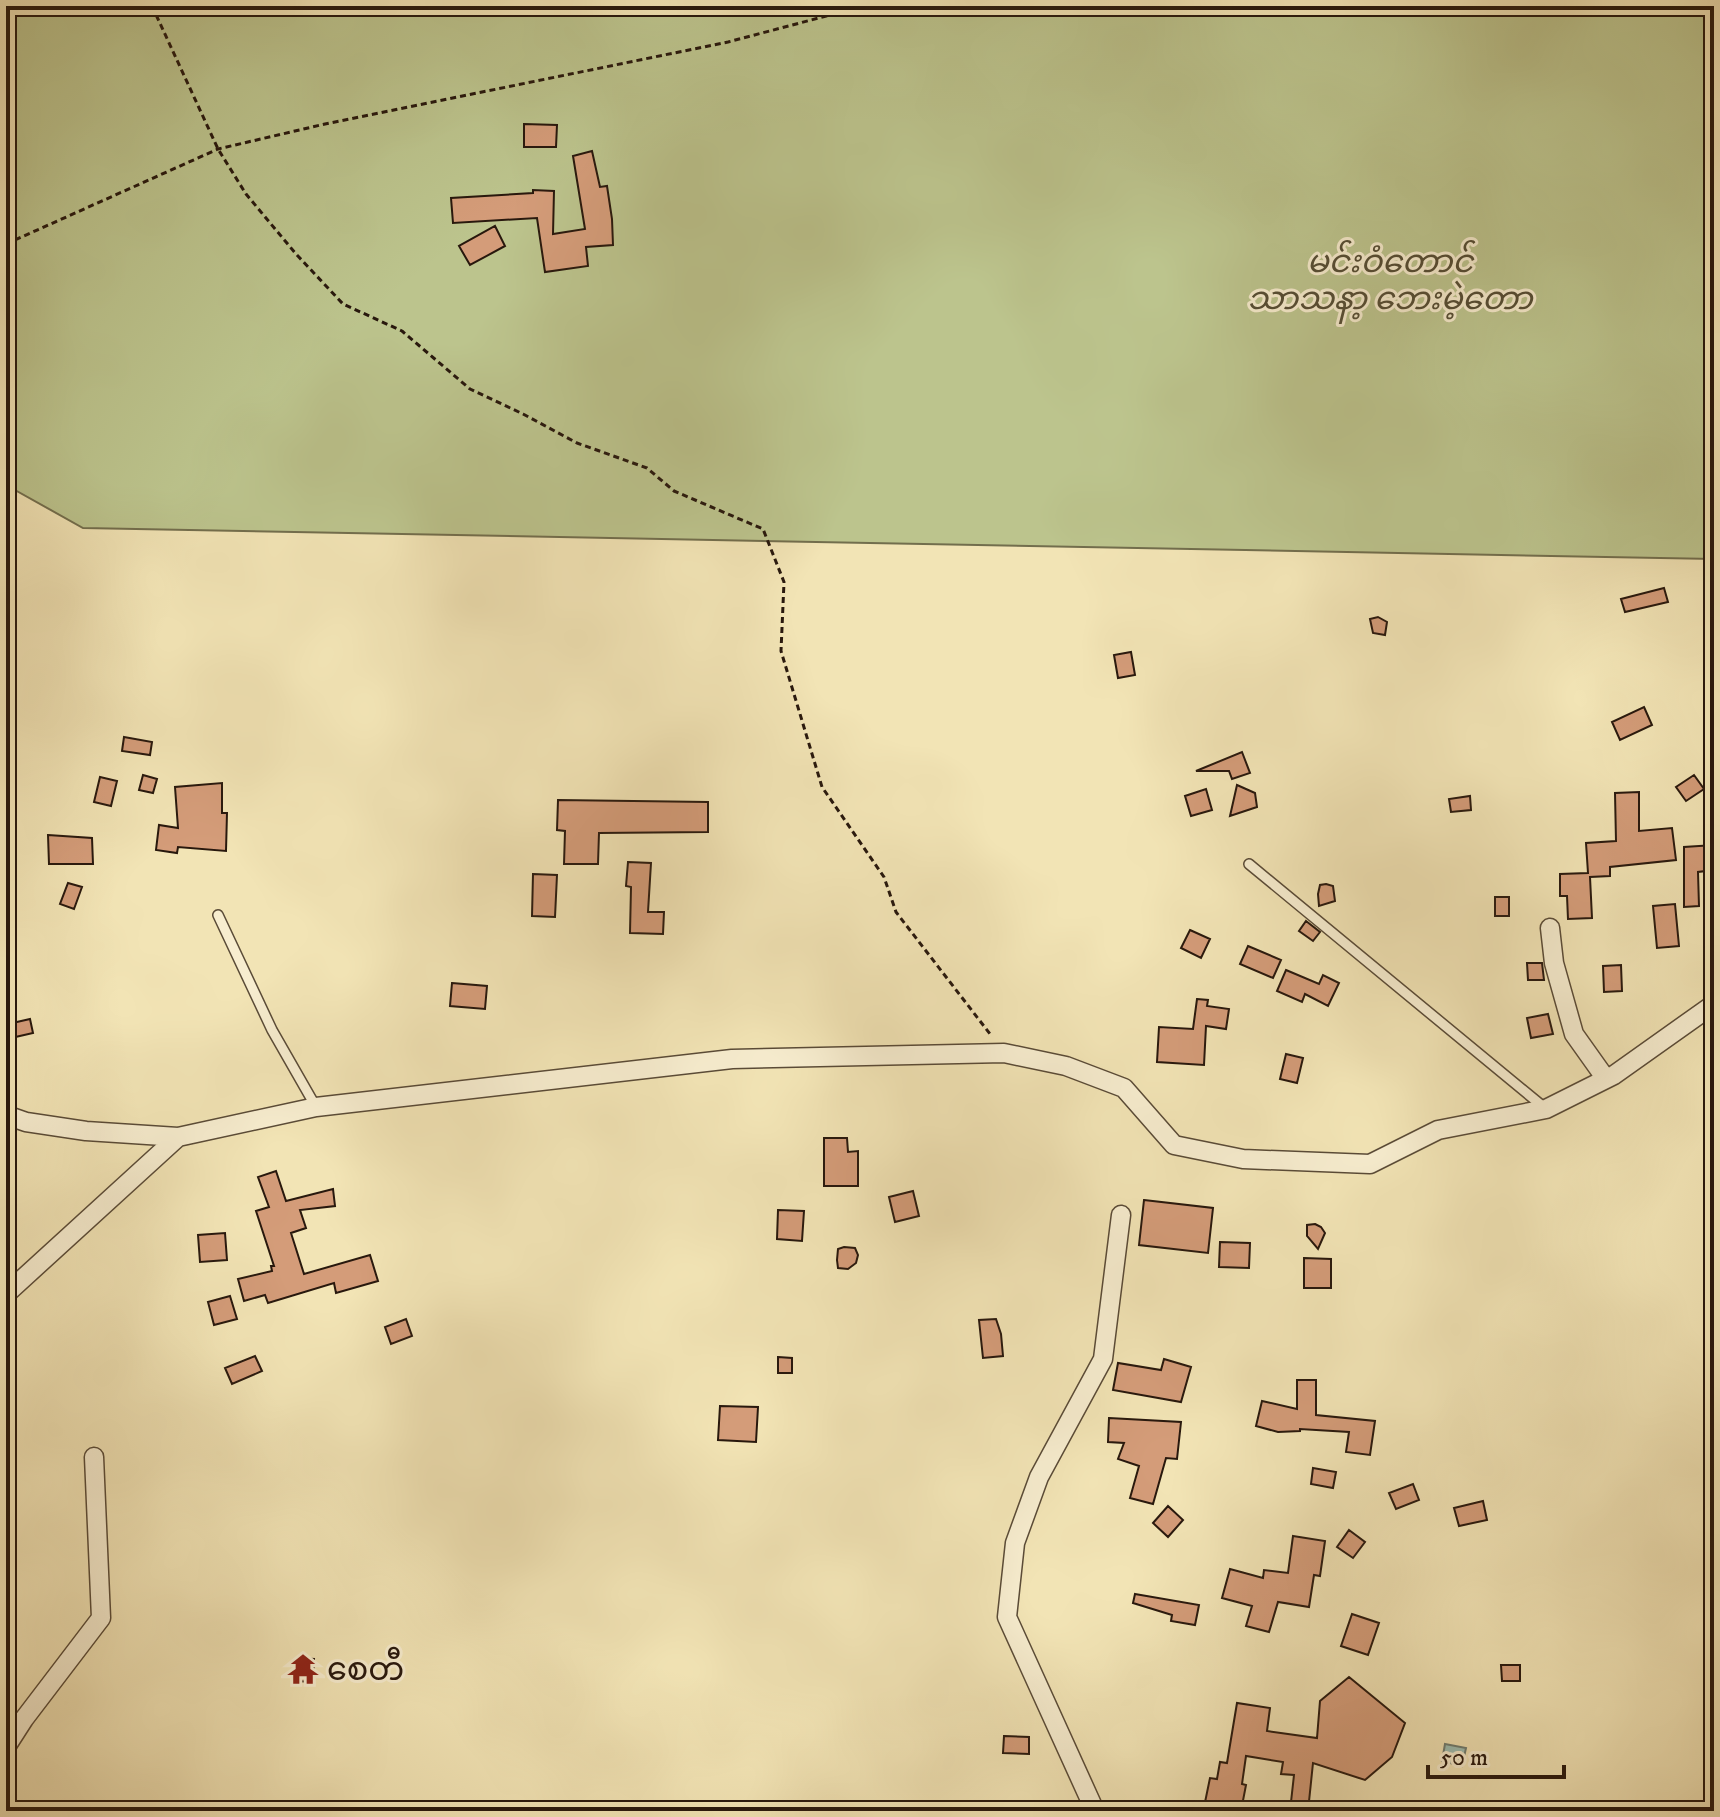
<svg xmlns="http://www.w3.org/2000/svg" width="1720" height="1817" font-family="'IM FELL DW Pica','Noto Sans Myanmar',serif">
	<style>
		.green { fill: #bcc48d; stroke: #726e4d; stroke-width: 2 }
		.water { fill: #9cbeb3; stroke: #6e7c71; stroke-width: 2 }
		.building { fill: #d49c79; stroke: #28180d; stroke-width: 2 }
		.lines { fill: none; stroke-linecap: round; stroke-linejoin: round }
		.service-casing { stroke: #5a4b37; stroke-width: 12 }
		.minor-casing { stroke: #5a4b37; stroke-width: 21 }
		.path { stroke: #28180d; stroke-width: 3; stroke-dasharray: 6 4; stroke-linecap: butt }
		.service { stroke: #f7edcf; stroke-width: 9 }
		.minor { stroke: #f7edcf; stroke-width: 18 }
		.labels { text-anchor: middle; stroke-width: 6; stroke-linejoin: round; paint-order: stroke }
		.park-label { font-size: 32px; font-style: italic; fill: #544c33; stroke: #f7edcf }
		.poi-label { font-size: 32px; fill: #28180d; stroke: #f7edcf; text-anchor: start }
	</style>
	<rect width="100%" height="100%" fill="#f2e4b5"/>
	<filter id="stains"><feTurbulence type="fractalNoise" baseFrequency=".0025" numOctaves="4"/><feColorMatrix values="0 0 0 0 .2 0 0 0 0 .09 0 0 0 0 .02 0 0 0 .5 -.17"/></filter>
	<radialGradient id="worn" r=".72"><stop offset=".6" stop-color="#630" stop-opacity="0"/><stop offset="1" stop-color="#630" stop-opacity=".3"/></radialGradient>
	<path class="green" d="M6 6H1714V559L83 528 6 485Z"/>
	<path class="water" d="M1445 1744 1466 1748 1462 1766 1442 1761Z"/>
	<path class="building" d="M524 124 557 125 556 147H524Z
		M592 151 600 187 607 186 612 219 613 245 586 247 588 266 545 272 537 218 453 223 451 198 533 193V190L554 191 553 234 585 229 573 156Z
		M495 226 505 246 470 265 459 246Z
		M1664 588 1668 602 1625 612 1621 599Z
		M1378 617 1387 622 1385 635 1373 633 1370 619Z
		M1131 652 1135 675 1118 678 1114 655Z
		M1644 707 1652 725 1620 740 1612 722Z
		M124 737 152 742 150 755 122 751Z
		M1242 752 1250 773 1232 779 1229 771H1196Z
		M143 775 157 779 153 793 139 790Z
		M1694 775 1704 789 1686 801 1676 787Z
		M100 777 117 781 111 806 94 802Z
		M222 783V813H227L226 851 178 847 177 853 156 850 159 825 178 828 175 787Z
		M1237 785 1255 793 1257 807 1230 816Z
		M1206 789 1212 810 1191 816 1185 796Z
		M1639 792V831L1672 828 1676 860 1610 867V876L1590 877 1592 918 1568 919 1567 896H1560V874L1588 873 1586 843 1616 841 1615 793Z
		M1470 796 1471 810 1451 812 1449 799Z
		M558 800 708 802V832L599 833 598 864H564L565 831 557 830Z
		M48 835 92 838 93 864H49Z
		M1714 845V870L1698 872 1699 906 1684 907V847Z
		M628 862 651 863 648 912H664L663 934 630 933 631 887 626 886Z
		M533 874 557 875 555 917 532 916Z
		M68 883 82 887 74 909 60 904Z
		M1326 884 1333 886 1335 901 1319 906 1318 894 1320 885Z
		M1495 897H1509V916H1495Z
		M1675 904 1679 946 1657 948 1653 906Z
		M1306 921 1320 932 1313 941 1299 931Z
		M1190 930 1210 939 1201 958 1181 948Z
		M1248 946 1281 960 1273 978 1240 964Z
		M1527 963H1542L1544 980H1528Z
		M1621 965 1622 991 1604 992 1603 966Z
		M1286 970 1319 984 1323 975 1339 983 1328 1006 1305 994 1302 1002 1277 991Z
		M452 983 487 986 485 1009 450 1006Z
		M1197 999 1208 1000 1207 1006 1229 1009 1226 1029 1206 1026 1204 1065 1157 1062 1159 1027 1193 1029Z
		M1548 1014 1553 1034 1531 1038 1527 1018Z
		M30 1019 33 1033 11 1038 8 1024Z
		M1286 1054 1303 1058 1297 1083 1280 1079Z
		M824 1138H847L848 1152 858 1151V1186H824Z
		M276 1171 286 1201 333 1189 335 1206 300 1210 306 1228 291 1233 304 1274 370 1255 378 1281 336 1293 334 1283 268 1303 265 1295 244 1301 238 1279 272 1271 271 1266H274L256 1211 269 1207 258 1177Z
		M913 1191 919 1216 895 1222 889 1197Z
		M1144 1200 1213 1208 1208 1253 1139 1245Z
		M778 1210 804 1211 802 1241 777 1239Z
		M1315 1224 1321 1227 1325 1233 1318 1249 1307 1236V1225Z
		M225 1233 227 1260 200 1262 198 1235Z
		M1220 1242 1250 1243 1249 1268 1219 1267Z
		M844 1247 855 1248 858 1255 856 1263 848 1269 838 1268 837 1260 838 1249Z
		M1304 1258 1331 1259V1288H1304Z
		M230 1296 237 1319 214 1325 208 1302Z
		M406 1319 412 1336 391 1344 385 1327Z
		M996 1319 1001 1334 1003 1356 983 1358 979 1320Z
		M255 1356 262 1371 232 1384 225 1368Z
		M778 1357 792 1358V1373H778Z
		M1164 1359 1191 1367 1181 1402 1113 1390 1118 1363 1161 1370Z
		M1297 1380H1316V1415L1375 1421 1370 1455 1346 1452 1349 1432 1300 1429V1431L1278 1432 1256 1426 1262 1401 1297 1409Z
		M720 1406 758 1407 756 1442 718 1440Z
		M1109 1418 1181 1422 1177 1459 1166 1458 1153 1504 1130 1498 1139 1466 1118 1459 1124 1443 1108 1442Z
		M1313 1468 1336 1472 1333 1488 1311 1484Z
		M1413 1484 1419 1500 1396 1509 1389 1493Z
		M1483 1501 1487 1520 1459 1526 1454 1508Z
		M1168 1506 1183 1520 1168 1537 1153 1523Z
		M1349 1530 1365 1542 1353 1558 1337 1547Z
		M1293 1536 1325 1541 1320 1576 1314 1575 1309 1607 1278 1602 1269 1632 1246 1626 1252 1606 1222 1598 1230 1569 1263 1578 1264 1570 1288 1573Z
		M1135 1594 1199 1605 1195 1625 1171 1621 1172 1615 1133 1603Z
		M1352 1614 1379 1623 1368 1655 1341 1646Z
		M296 1658 314 1659 313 1682 294 1681Z
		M1501 1665H1520V1681H1502Z
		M1349 1677 1405 1723 1392 1757 1365 1780 1313 1763 1308 1811H1290L1294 1775 1281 1774 1283 1762 1246 1756 1242 1784 1246 1785 1241 1811 1204 1807 1210 1778 1217 1779 1220 1762 1227 1763 1237 1703 1270 1708 1267 1731 1317 1738 1320 1701Z
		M1004 1736 1029 1737V1754L1003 1753Z"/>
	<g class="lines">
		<defs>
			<path id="service" d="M1249 864 1546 1109
				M218 915 272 1030 316 1107"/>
			<path id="minor" d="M1550 928 1554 963 1574 1034 1606 1079
				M6 1115 26 1122 86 1131 178 1137 316 1107 732 1059 1004 1053 1066 1066 1124 1088 1174 1145 1243 1159 1370 1164 1438 1130 1546 1109 1614 1075 1714 1004
				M6 1294 178 1137
				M6 1747 24 1719 101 1618 94 1457
				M1095 1811 1007 1617 1015 1543 1039 1477 1103 1359 1121 1215"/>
		</defs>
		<use href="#service" class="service-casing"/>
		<use href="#minor" class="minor-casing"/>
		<path class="path" d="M152 6 218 149 246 194 296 254 343 304 402 331 470 389 523 414 577 443 647 468 674 491 763 529 784 582 781 651 822 787 884 877 896 912 990 1034
			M6 244 218 149 325 124 728 42 864 6"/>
		<use href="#service" class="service"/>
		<use href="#minor" class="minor"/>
	</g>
	<defs>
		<symbol id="temple-bare" viewBox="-9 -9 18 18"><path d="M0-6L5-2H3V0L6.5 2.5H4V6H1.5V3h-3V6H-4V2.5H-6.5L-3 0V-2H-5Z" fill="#8f2418" stroke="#f7edcf" stroke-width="2.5" paint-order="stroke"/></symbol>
	</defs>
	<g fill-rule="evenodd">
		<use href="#temple-bare" x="281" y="1647" width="44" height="44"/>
	</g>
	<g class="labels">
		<g class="park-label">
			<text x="1390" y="272">မင်းဝံတောင်<tspan x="1390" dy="37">သာသနာ့ ‌ဘေးမဲ့တော</tspan></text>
		</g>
		<g class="poi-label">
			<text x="327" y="1680">စေတီ</text>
		</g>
	</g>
	<rect width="1720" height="1817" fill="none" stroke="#f2e4b5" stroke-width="32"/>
	<rect x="8" y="8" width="1704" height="1801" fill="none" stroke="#28180d" stroke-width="4"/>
	<rect x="16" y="16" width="1688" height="1785" fill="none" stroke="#28180d" stroke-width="2"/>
	<path d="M1428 1765v12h136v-12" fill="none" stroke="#28180d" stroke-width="4"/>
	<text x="1440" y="1765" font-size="24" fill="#28180d" stroke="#f7edcf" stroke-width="6" paint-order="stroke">50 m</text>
	<rect width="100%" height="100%" filter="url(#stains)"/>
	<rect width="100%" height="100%" fill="url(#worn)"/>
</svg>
